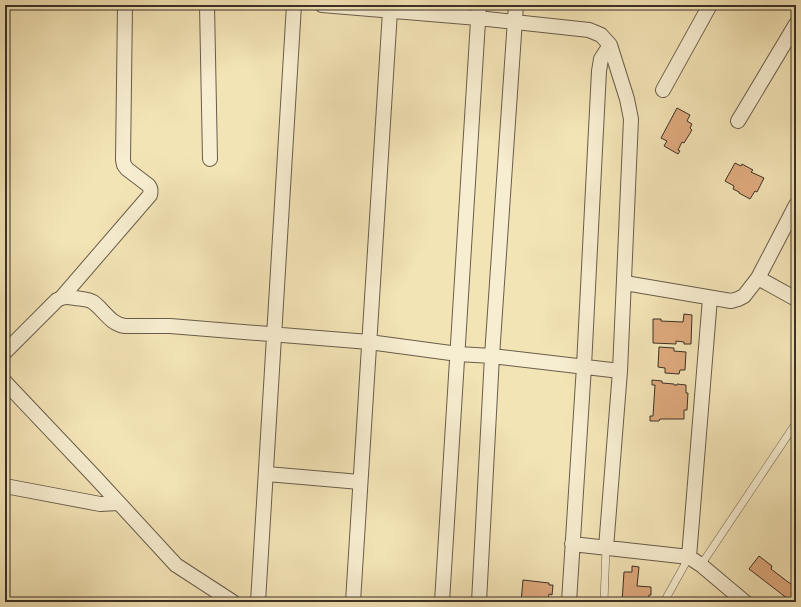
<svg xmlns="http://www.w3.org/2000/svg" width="801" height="607" font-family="Alegreya,serif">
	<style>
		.building { fill: #dfaa7e; stroke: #3b3027 }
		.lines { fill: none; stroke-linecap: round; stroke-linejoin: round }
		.lane-casing { stroke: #695d4b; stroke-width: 8 }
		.street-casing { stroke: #695d4b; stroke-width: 16 }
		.lane { stroke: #f7edd0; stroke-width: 7 }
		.street { stroke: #f7edd0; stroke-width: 14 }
	</style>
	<rect width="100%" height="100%" fill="#f3e4b6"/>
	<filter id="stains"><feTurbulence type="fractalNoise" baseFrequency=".005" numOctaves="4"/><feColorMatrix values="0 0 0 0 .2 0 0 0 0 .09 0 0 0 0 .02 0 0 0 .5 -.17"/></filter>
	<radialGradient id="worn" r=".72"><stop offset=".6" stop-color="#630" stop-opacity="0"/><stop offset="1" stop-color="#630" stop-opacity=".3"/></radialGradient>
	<path class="building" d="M677 108 690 115 687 121 692 124 690 128 692 130 684 143 682 142 678 150 680 151 678 154 664 146 667 141 661 138Z
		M735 163 741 166 742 164 753 170 751 172 764 178 757 192 755 191 750 199 739 193V192L733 189 734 186 725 181Z
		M684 314 692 315 691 344H684V342L676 341V344L653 343V319H661V321L683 322Z
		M659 347 674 348V351L686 352 685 370H680L679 374 665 373V368L658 367Z
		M652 380 662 381V383L674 384V385H677V384L686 385V393H688L687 410H684V419H660L659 421H650V416H653L655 385H652Z
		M759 556 772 566 771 569 796 588V602H792L749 569Z
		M632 566 639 567 637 586 651 587V595H649L648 602H622L624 572H632Z
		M523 580 549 583V585H553L552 595 549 594 548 600H552V602H521Z"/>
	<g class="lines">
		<defs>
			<path id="lane" d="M701 565 796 423
				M604 602 606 548
				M664 602 689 557"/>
			<path id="street" d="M207 5 210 159
				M322 5 478 18 589 30 601 35 610 45 627 99 631 119 620 371 606 548
				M663 90 710 5
				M738 121 796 24
				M758 278 796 299
				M625 283 731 301 738 299 744 296 758 278 796 205
				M62 297 150 195C151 191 151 188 148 185L127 169 124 165 123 160 125 5
				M5 352 57 300C63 296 68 297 75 298 81 299 88 299 93 302 104 310 110 324 125 326H170L369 342 458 354 492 356 620 371
				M5 382 95 477 176 565 233 602
				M267 474 360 482
				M5 486 100 504 119 503
				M572 544 689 557 701 565 745 602
				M689 557 710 298
				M258 602 294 5
				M353 602 390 11
				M442 602 479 5
				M479 602 492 356 516 5
				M569 602 584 366 599 71 601 59 610 45"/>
		</defs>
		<use href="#lane" class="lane-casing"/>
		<use href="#street" class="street-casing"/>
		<use href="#lane" class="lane"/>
		<use href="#street" class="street"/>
	</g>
	<rect width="801" height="607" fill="none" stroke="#f3e4b6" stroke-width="20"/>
	<rect x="6" y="6" width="789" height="595" fill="none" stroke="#3b3027" stroke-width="2"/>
	<rect x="10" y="10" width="781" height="587" fill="none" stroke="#3b3027"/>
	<rect width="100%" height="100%" filter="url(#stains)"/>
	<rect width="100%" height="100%" fill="url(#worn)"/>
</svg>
